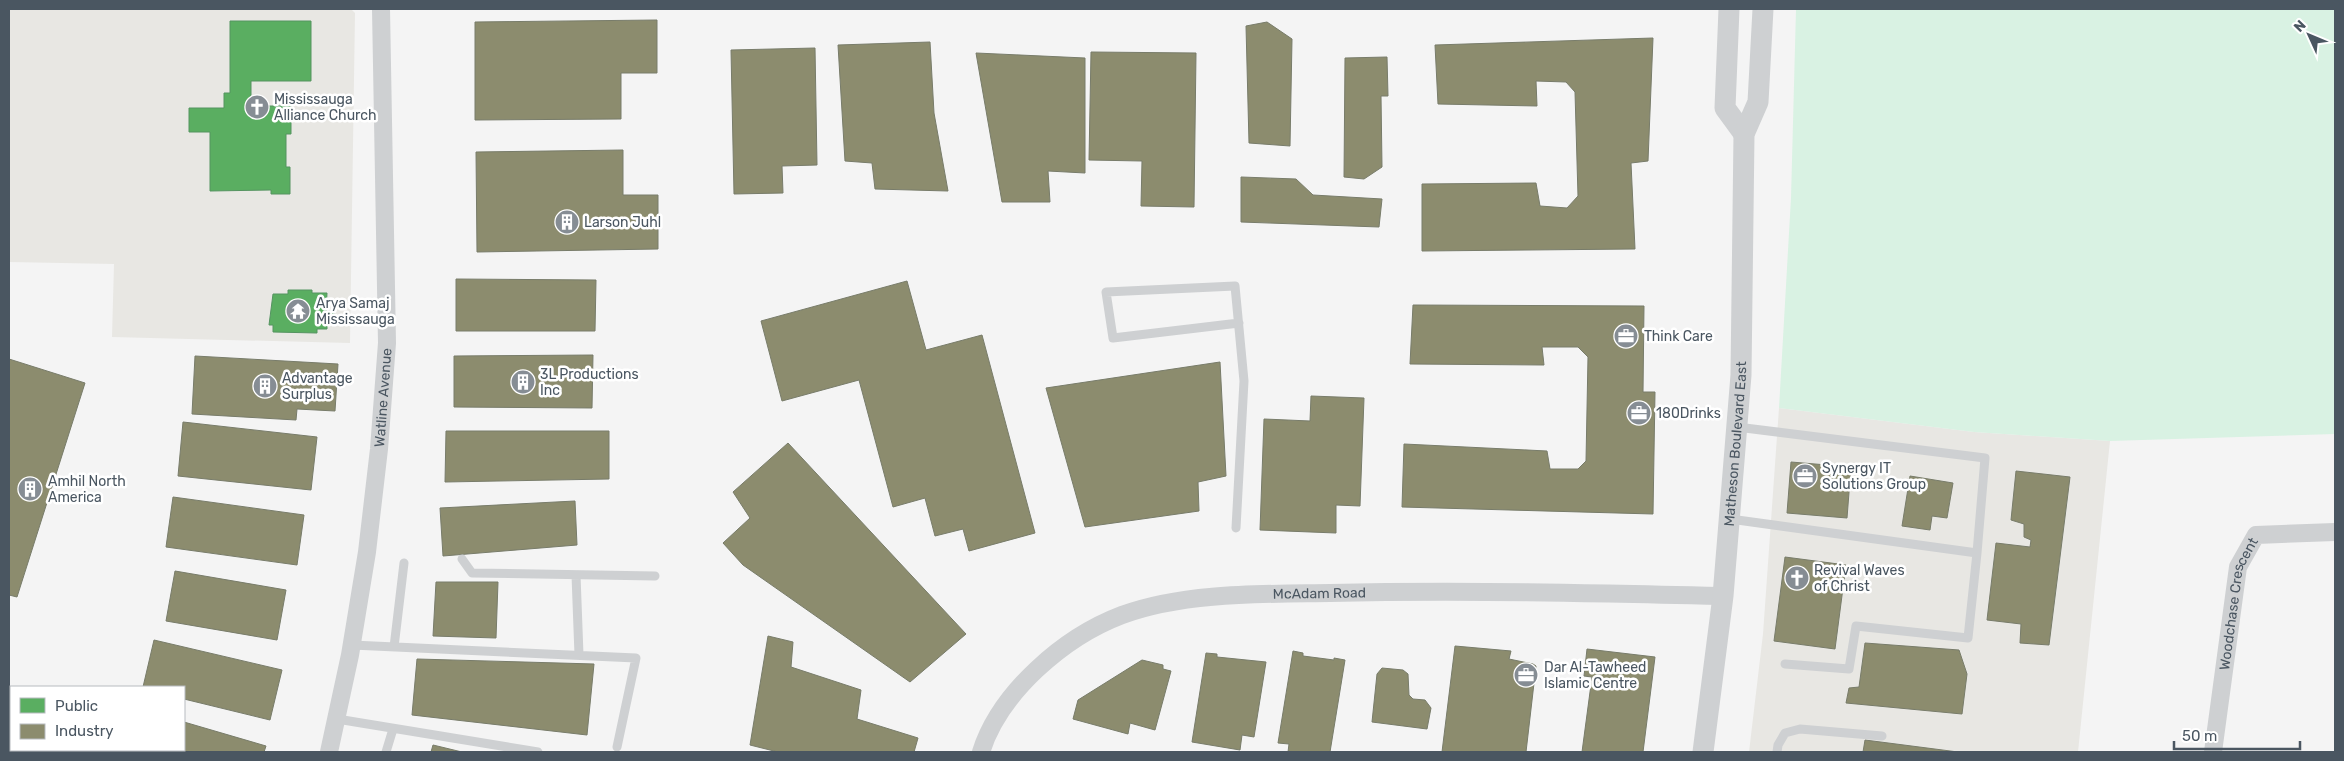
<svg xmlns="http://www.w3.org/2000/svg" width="2344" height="761" font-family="Rubik,sans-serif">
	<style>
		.commercial { fill: #e8e7e3 }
		.green { fill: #d9f2e3 }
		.public { fill: #5aae61; stroke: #559461 }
		.industry { fill: #8c8c6e; stroke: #787c6a }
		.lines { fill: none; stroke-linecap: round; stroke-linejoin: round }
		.service { stroke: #ced0d2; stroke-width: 9 }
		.minor { stroke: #ced0d2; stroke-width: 18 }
		.tertiary { stroke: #ced0d2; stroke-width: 21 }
		.labels { text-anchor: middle; stroke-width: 5; stroke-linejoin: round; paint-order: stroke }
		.poi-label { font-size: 14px; fill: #4a5661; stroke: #fff; text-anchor: start }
		.street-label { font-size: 14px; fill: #4a5661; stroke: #fff }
	</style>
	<rect width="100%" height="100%" fill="#f4f4f4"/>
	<path class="commercial" d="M9 9H351L355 13 350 343 112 337 114 264 9 262Z
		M1779 408 1974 432 2110 441 2078 752H1749L1763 634Z"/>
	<path class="green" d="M1796 9H2335V434L2110 441 1974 432 1779 408 1791 198Z"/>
	<path class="public" d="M230 21H311V81H251V106H291V134H286V167H290V194H271V190L210 191V132H189V108H224V93H230Z
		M288 290H312V293H327L326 313H334L333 325H327V329H317V333L273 332V325H269L273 294H288Z"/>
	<path class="industry" d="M657 20V73H621V119L475 120V22Z
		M1267 22 1292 39 1290 146 1249 143 1246 26Z
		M1653 38 1648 161 1631 163 1635 249 1422 251V184L1536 183 1540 206 1567 208 1578 196 1575 92 1566 82 1536 81 1537 106 1438 104 1435 45Z
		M930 42 934 113 948 191 875 189 872 163 845 161 838 45Z
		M815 48 817 165 782 166 783 193 734 194 731 50Z
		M1091 52 1196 53 1194 207 1141 206 1142 161 1089 160Z
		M976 53 1085 58V173L1048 171 1050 202H1002Z
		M1387 57 1388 96H1381L1382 167 1364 179 1344 177 1345 58Z
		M623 150V195H658V249L477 252 476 152Z
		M1241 177 1296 179 1313 195 1382 199 1379 227 1241 222Z
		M456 279 596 280 595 331H456Z
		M907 281 926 350 982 335 1035 533 969 551 963 529 935 536 925 498 893 507 859 380 782 401 761 321Z
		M1413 305 1644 306 1643 392H1655L1653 514 1402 507 1404 444 1547 451 1550 469H1578L1586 461 1588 357 1578 347H1542L1544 365 1410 364Z
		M593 355 592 408 454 407V356Z
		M195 356 338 364 335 411 297 409 296 420 192 414Z
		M9 359 85 383 17 597 9 595Z
		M1220 362 1226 476 1198 482 1199 511 1085 527 1046 388Z
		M1311 396 1364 398 1360 506 1336 505V533L1260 530 1264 419 1310 421Z
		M183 422 317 437 311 490 178 476Z
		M446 431H609V479L445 482Z
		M788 443 966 634 910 682 743 565 723 543 750 518 733 492Z
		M1791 462 1851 467 1847 518 1787 513Z
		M2016 471 2070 477 2049 645 2020 643 2021 624 1987 620 1996 543 2030 547 2031 540 2024 537V524L2011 520Z
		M1910 476 1953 483 1947 518 1932 516 1930 530 1902 526Z
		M173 497 304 515 297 565 166 547Z
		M575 501 577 545 443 556 440 508Z
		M1785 557 1846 565 1835 649 1774 641Z
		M175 571 286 590 277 640 166 621Z
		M436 582H498L496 638 433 636Z
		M768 636 793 642 791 667 861 690 857 719 918 738 914 752H778L750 745Z
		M154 640 282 670 270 720 184 699V687H143Z
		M1865 643 1959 650 1967 674 1962 714 1846 703 1849 688 1859 687Z
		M1455 646 1511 651 1509 659 1533 664 1536 666 1526 752H1442Z
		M1587 649 1655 657 1643 752H1582L1592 677 1584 676Z
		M1293 651 1303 653V656L1334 660V658L1345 660 1330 752H1288L1289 744 1278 743Z
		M1206 653 1217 654V657L1266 662 1254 737 1242 735 1240 750 1192 742Z
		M417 659 594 664 587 735 412 715Z
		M1142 660 1163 665V669L1171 671 1155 730 1130 723 1128 734 1073 719 1078 700Z
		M1382 668 1403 670 1408 674 1409 695 1413 699 1425 700 1431 708 1427 729 1372 722 1377 674Z
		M184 722 266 746 264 752H154L155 750H184Z
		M1865 740 1958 752H1863Z
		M433 745 462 752H431Z"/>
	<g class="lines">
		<path class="service" d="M1730 519 1977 553 1985 458 1737 427
			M1236 528 1244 381 1235 286 1106 292 1113 338 1239 323
			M462 559 472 573 655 576
			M576 575 579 655
			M352 645 636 658 617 747
			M394 647 404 563
			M1785 664 1849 669 1856 626 1968 638 1977 553
			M337 719 538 752
			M386 752 393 729
			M1777 752 1778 745 1785 733 1800 729 1882 736"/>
		<g class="minor">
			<path id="s1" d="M329 752 350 655 367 552 379 449 387 343 381 9"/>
			<path id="s2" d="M981 752C1000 692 1064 637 1122 615 1184 592 1264 594 1330 593 1461 590 1592 593 1723 596"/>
			<path id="s3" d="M2213 752 2238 567 2256 535 2335 532"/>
		</g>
		<g class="tertiary">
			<path d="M1729 9 1725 108 1744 134"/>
			<path id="s4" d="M1703 752 1723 596 1741 375 1744 134 1758 102 1763 9"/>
		</g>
	</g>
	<defs>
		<symbol id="church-disc" viewBox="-11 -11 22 22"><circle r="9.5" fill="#868d94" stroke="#fff"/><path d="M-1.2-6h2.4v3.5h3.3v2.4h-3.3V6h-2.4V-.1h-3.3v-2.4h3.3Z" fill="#fff"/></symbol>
		<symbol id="building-disc" viewBox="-11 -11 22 22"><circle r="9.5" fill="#868d94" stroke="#fff"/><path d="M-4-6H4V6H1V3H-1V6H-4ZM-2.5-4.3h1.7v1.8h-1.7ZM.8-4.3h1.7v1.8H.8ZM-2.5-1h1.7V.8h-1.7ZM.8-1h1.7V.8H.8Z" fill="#fff"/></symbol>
		<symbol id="temple-disc" viewBox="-11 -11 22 22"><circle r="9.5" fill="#868d94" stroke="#fff"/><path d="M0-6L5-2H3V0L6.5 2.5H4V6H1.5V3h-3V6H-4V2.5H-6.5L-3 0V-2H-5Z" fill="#fff"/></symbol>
		<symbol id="office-disc" viewBox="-11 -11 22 22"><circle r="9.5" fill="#868d94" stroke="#fff"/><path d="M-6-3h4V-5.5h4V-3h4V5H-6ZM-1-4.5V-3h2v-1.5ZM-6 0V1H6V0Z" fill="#fff"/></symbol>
	</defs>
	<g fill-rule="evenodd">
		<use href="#church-disc" x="243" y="93" width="28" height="28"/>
		<use href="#building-disc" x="553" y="208" width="28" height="28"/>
		<use href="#temple-disc" x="284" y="297" width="28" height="28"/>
		<use href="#office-disc" x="1612" y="322" width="28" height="28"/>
		<use href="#building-disc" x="509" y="368" width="28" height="28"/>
		<use href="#building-disc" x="251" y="372" width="28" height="28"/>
		<use href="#office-disc" x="1625" y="399" width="28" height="28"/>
		<use href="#office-disc" x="1791" y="462" width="28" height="28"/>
		<use href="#building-disc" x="16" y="475" width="28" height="28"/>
		<use href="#church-disc" x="1783" y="564" width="28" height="28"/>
		<use href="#office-disc" x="1512" y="661" width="28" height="28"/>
	</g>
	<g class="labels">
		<g class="poi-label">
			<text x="274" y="104">Mississauga<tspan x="274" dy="16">Alliance Church</tspan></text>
			<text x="584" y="227">Larson Juhl</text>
			<text x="316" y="308">Arya Samaj<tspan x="316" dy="16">Mississauga</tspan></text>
			<text x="1644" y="341">Think Care</text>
			<text x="540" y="379">3L Productions<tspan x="540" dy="16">Inc</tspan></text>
			<text x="282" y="383">Advantage<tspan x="282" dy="16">Surplus</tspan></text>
			<text x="1656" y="418">180Drinks</text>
			<text x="1822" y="473">Synergy IT<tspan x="1822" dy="16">Solutions Group</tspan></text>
			<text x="48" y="486">Amhil North<tspan x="48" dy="16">America</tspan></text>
			<text x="1814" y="575">Revival Waves<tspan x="1814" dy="16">of Christ</tspan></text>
			<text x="1544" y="672">Dar Al-Tawheed<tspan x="1544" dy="16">Islamic Centre</tspan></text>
		</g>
		<g class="street-label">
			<text dy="5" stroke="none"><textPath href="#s1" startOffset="359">Watline Avenue</textPath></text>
			<text dy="5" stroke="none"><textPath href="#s4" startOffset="310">Matheson Boulevard East</textPath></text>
			<text dy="5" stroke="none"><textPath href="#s2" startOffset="402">McAdam Road</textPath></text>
			<text dy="5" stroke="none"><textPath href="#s3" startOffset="151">Woodchase Crescent</textPath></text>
		</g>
	</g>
	<rect width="2344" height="761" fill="none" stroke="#4a5661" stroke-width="20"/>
	<rect x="10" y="686" width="175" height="65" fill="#ffffff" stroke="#b7bbc0"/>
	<rect x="20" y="698" width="25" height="15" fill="#5aae61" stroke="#b7bbc0"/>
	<text x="55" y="711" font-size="15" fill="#4a5661">Public</text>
	<rect x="20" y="724" width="25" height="15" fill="#8c8c6e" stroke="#b7bbc0"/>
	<text x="55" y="736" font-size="15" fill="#4a5661">Industry</text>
	<g transform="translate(2309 35) rotate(314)" stroke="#ffffff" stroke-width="4" paint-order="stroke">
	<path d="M0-4L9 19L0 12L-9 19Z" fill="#4a5661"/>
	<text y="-8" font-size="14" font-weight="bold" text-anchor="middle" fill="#4a5661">N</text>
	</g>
	<path d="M2174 741v8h126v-8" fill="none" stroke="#4a5661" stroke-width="2.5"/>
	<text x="2182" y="741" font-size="15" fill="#4a5661" stroke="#ffffff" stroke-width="4" paint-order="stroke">50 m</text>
</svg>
